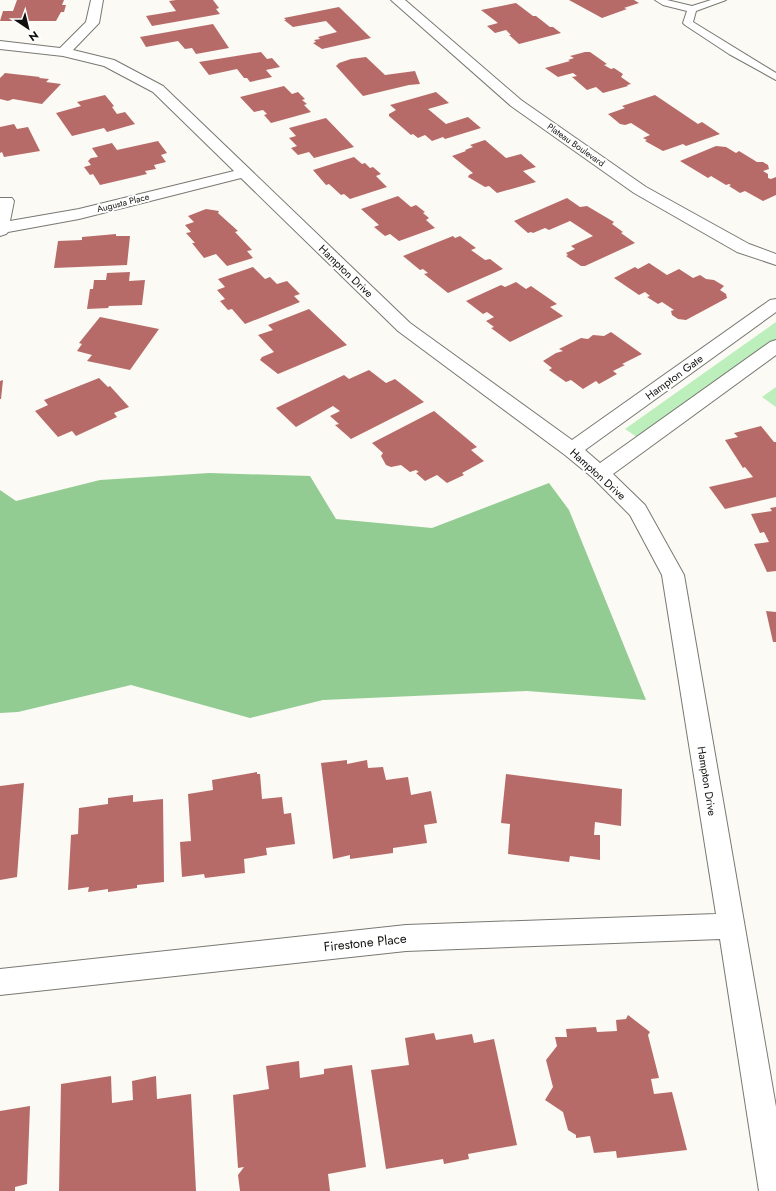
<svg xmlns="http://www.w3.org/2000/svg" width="776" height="1191" font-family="Jost,sans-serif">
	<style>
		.green { fill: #bcefbb }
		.forest { fill: #93cc93 }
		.building { fill: #b76b69 }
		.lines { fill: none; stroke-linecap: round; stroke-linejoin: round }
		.lane-casing { stroke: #797873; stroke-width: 2 }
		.street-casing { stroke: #797873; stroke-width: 2 }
		.secondary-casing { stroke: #797873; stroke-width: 2 }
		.lane { fill: #fff; fill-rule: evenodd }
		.street { fill: #fff; fill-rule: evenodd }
		.secondary { fill: #fff; fill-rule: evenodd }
		.labels { text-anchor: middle; stroke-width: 4; stroke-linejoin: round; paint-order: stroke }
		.far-street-label { font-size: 9px; fill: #10100e; stroke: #fff }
		.street-label { font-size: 11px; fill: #10100e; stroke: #fff }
		.near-street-label { font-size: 13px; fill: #10100e; stroke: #fff }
	</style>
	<rect width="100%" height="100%" fill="#fbfaf4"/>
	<path class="green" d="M776 322V342L640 439 625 429Z
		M776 387V407L762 397Z"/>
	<path class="forest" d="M209 473 310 476 336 519 432 528 549 483 569 510 646 700 527 691 323 700 250 718 131 685 18 712 0 713V490L16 501 100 480Z"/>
	<path class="building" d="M17 0H64L62 5H66L64 12H61L56 21H0L3 11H13Z
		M176 0H213L219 8 216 9 220 14 152 26 146 16 176 11 169 1Z
		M569 0H634L639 3 624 8 627 9 602 18Z
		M516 3 533 16H536L550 27H553L561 33 519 44 509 35H511L506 30 495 33 487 26 498 23 481 10Z
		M339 7 371 38 322 49 313 43 316 42 314 40 320 39 318 37 337 32 326 21 293 27 284 20H286L284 18Z
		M213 24 229 48 196 54 192 48 185 49 178 41 146 47 140 37Z
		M261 52 267 59 272 58 280 67 266 70 272 77 250 82 247 78H244L237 69 209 75 199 62Z
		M585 52H590L607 64 604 65 611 69 614 68 623 74 621 77 631 84 627 85 628 86 603 93 596 87 587 90 572 77 577 76 573 73 558 77 545 68 570 61 568 60 574 58 570 56Z
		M366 57 385 75 415 71 420 84 409 85 363 96 336 66 339 63 351 59Z
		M5 73 40 77 39 78 49 79 46 82 61 84 42 104 13 99 8 101 0 99V78Z
		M284 86 292 94 298 92 305 99 302 100 307 104 304 105 311 112 271 123 264 115 267 114 263 110 254 112 240 97Z
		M436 92 449 103 428 109 446 124 468 117 481 128 445 139 443 137 432 141 425 135 418 138 413 134 411 135 389 116V114L396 110 390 105Z
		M105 95 114 106 112 107 117 114 125 112 135 124 107 132 104 128 72 136 56 113 81 106 77 102Z
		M655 95 698 124 702 122 720 134 686 146 683 144 663 151 645 141 647 140 643 138 650 135 631 123 625 125 620 124 608 114 625 108 622 106Z
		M326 118 354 147 314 158 309 152 298 155 291 148 297 146 289 138 296 136 289 128Z
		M14 124 17 129 28 127 40 151 4 157 2 152 0 153V127Z
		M485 140 506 158 521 154 536 167 523 171 536 182 497 193 489 186 485 187 468 177 469 175 473 173 452 156 466 151 465 150 473 147 470 145Z
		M158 141 167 153 161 155 166 162 154 165 156 169 145 171 147 174 100 185 93 174 90 175 84 167 91 165 88 161 91 158 98 157 92 148 112 143 117 150Z
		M716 146 726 147 736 153 739 151 757 162H763L768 165 769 169 763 171 768 174V178L771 179 776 177V195L763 201 745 191 740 193 729 186 731 185 729 184 726 185 711 176 708 178 680 161Z
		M354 157 362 164 365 163 370 168 373 167 381 174 376 176 387 187 350 199 344 194 341 195 329 184 326 185 313 170Z
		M398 196 411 207 416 205 425 212 423 213 429 218 426 220 435 228 399 241 390 234 385 236 374 227 379 225 361 209Z
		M567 198 580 207 587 206 614 222 612 224 623 232 621 233 635 243 585 266H581L566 256 568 255 566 253 575 249 571 246 593 236 570 221 549 230 545 228 533 233 531 232 528 233 514 221Z
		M206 209 219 211 218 213 238 231 235 232 252 250 247 251 253 258 227 266 216 254 204 258 192 243H195L186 233 191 232 185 225 194 222 188 216Z
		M116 234V236H130L127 265 54 268 58 241 82 240V237Z
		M453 236 455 238 460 236 476 248 471 250 485 260 490 259 503 269 448 293 424 274 428 273 423 269 420 270 403 256Z
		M649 263 667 275 679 269 693 278 700 275 706 279 714 280 724 286 720 290 726 294 727 298 686 320 678 319 672 315 671 311 674 310 662 302 658 304 647 297 650 296 645 292 639 295 614 278 635 267 638 269Z
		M253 267 265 279 270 277 277 284 287 281 300 294 294 296 300 302 245 324 232 309 228 310 220 301 225 299 217 290 225 287 218 279Z
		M130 272 129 281 145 280 142 305 109 306 108 308 87 309 90 289H93L94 280H106L107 273Z
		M516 282 526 289 531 286 557 304 550 307 563 316 510 342 491 328 494 327 486 321 494 317 487 312 483 314 466 301 501 285 505 287Z
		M309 309 347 345 278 374 260 360 262 357 274 352 258 335 273 330 268 325Z
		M100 317 159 329 130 370 87 361 92 355 77 351 82 344 79 343Z
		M611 332 642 354 622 364 625 365 613 371 617 374 599 384 596 381 583 389 571 380 566 382 549 370 552 368 543 361 556 353 563 351 559 349 581 338 588 339 593 335 604 336Z
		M369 370 386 383 395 379 424 402 351 439 335 425 339 424 330 416 340 411 333 406 296 427 276 408 344 375 349 379Z
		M99 378 108 387 110 386 129 407 114 413 117 417 76 436 72 431 58 437 35 411 48 405 44 400Z
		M3 380 1 399H0V381Z
		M434 411 477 447 471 450 484 461 462 473 464 475 447 483 437 475 425 481 416 473 419 472 416 470 410 472 401 465 391 467 386 465 381 456 383 453 372 443Z
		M761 426 774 442H776V497L725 509 709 487 753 477 745 467 743 468 725 440 738 437 734 433Z
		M776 507V571L767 572 754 544 769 542 764 532 760 533 751 514 772 511 770 508Z
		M766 611 776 612V642H773Z
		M347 760V764L367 760 368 768 383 767 386 780 408 777 411 795 431 791 437 823 424 825 427 843 393 848V853L350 859V855L333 859 321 763Z
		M257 772V774H260L262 799 282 797 284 814 291 813 295 844 266 848 267 855 244 859 245 873 205 878 204 874 182 877 180 842 191 841 188 794 213 790 212 780Z
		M506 774 622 789 621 826 595 822 594 835H600V860L570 856 569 862 508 854 510 824 501 823Z
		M24 783 17 877 0 880V786Z
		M133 795V802L163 799 164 882 137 885V888L108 892V889L88 892 89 887 68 890 71 835 78 834 79 808 108 804V798Z
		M628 1015 650 1032 648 1035 659 1078 651 1079 654 1094 672 1092 687 1150 617 1158 616 1151 594 1153 590 1136 576 1138V1135L568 1130 563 1112 545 1100 553 1087 546 1060 557 1046 555 1037H567L566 1029 596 1027 597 1032 617 1031 616 1020 626 1019Z
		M434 1033 436 1040 472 1034 474 1043 494 1039 517 1145 468 1154 469 1159 444 1164 443 1159 386 1169 371 1070 409 1065 405 1038Z
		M299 1061 300 1078 324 1074V1069L352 1065 366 1167 328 1174 330 1191H240L238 1175 244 1167 238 1168 233 1095 269 1089 266 1066Z
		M111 1076 112 1103 133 1100 132 1081 156 1076 157 1099 191 1094 196 1191H59L61 1084Z
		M30 1106 27 1184 15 1187V1191H0V1111Z"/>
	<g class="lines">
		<defs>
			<path id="lane" d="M655 0H667L692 6 711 0H726L696 11 693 22 776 73V80L729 54 685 25 683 23 687 11 663 5Z"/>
			<path id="street" d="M91 0H103L99 23 73 50 114 60 163 86 410 323 572 440 770 300 776 299V312L585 450 600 463 770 342 776 340V355L613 474 645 505 684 575 776 1107V1191H759L720 939 406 951 0 995V969L406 925 716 914 662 575 630 515 593 478 565 455 398 331 241 178 79 219 8 232 6 234 0 236V198H12L14 201 10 221 79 209 234 171 153 92 104 66 63 56 0 49V41L60 48 86 22Z"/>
			<path id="secondary" d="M391 0H405L521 100 646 187 749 244 776 254V265L737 252 634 193 511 106Z"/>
		</defs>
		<use href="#lane" class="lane-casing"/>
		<use href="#street" class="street-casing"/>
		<use href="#secondary" class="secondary-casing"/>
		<use href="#lane" class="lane"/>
		<use href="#street" class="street"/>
		<use href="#secondary" class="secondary"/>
	</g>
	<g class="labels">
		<g class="far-street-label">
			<text transform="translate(576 145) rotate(35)" y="3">Plateau Boulevard</text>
			<text transform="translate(123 203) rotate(-14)" y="3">Augusta Place</text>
		</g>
		<g class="street-label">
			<text transform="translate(346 271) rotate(44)" y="4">Hampton Drive</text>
			<text transform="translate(674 377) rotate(-36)" y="4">Hampton Gate</text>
			<text transform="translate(598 474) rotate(42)" y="4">Hampton Drive</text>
			<text transform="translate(707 781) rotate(81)" y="4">Hampton Drive</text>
		</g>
		<g class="near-street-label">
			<text transform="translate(365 942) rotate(-6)" y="5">Firestone Place</text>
		</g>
	</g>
	<g transform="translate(28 28) rotate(145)" stroke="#ffffff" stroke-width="3" paint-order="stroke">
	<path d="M0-3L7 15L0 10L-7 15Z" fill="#10100e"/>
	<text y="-6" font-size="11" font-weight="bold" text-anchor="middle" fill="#10100e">N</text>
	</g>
</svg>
